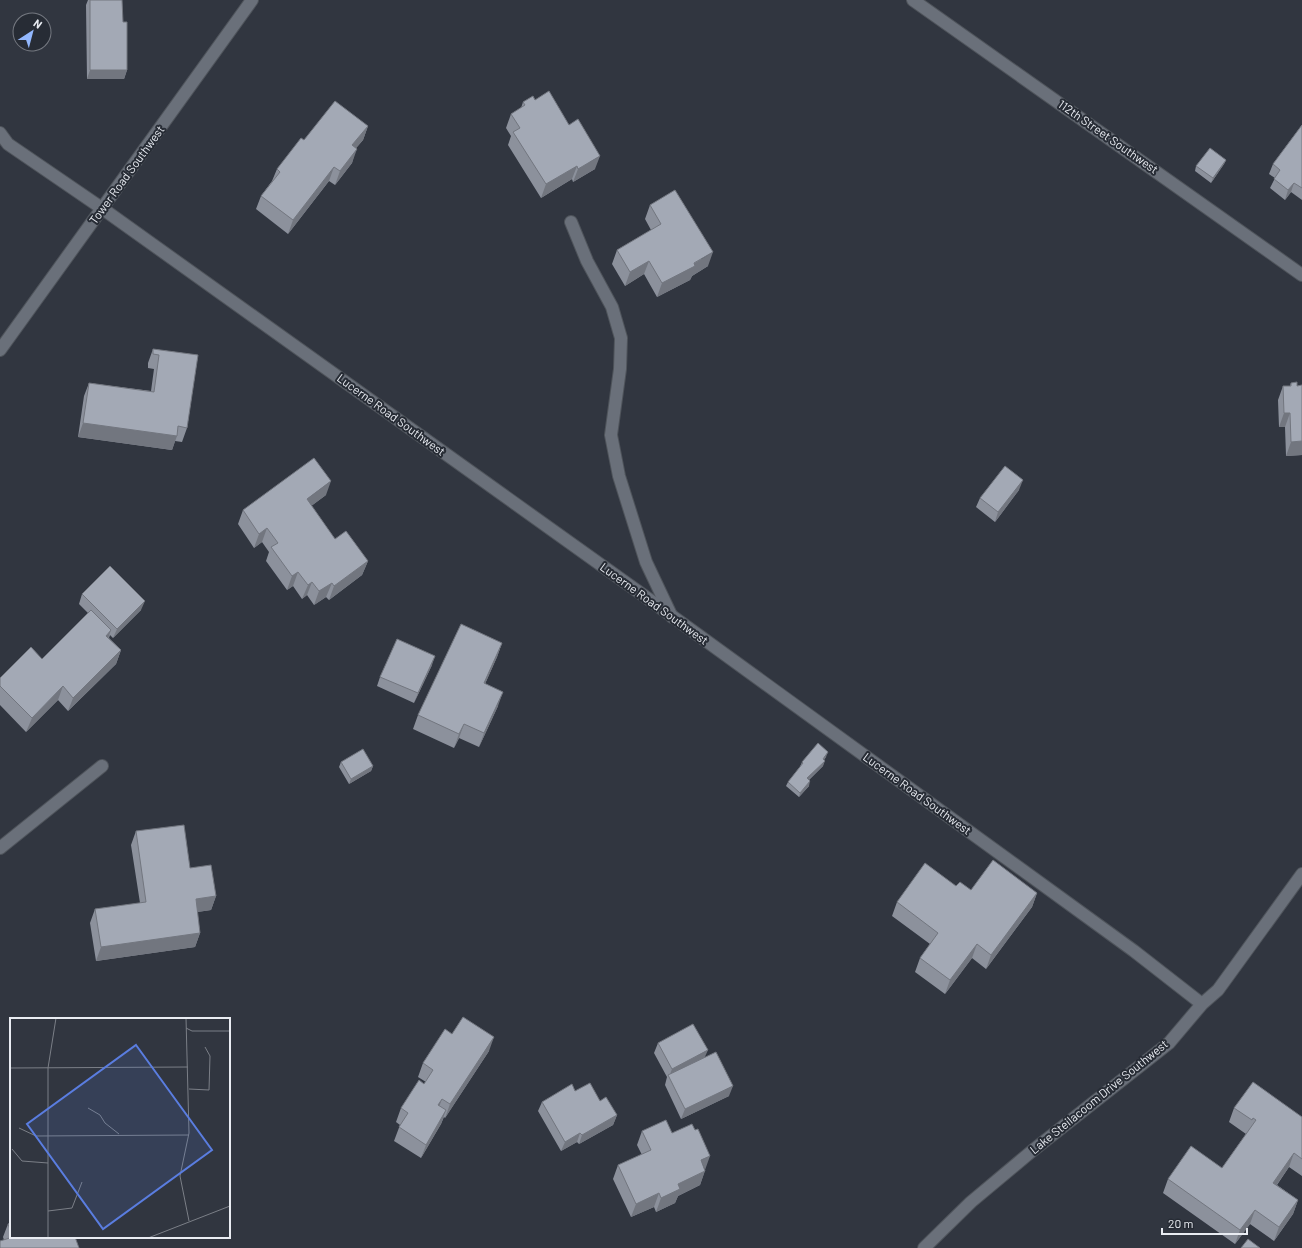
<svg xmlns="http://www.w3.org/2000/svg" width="1302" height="1248" font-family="Barlow,sans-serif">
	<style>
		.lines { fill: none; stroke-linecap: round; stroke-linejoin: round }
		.lane-casing { stroke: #4f545b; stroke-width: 14 }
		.street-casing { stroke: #4f545b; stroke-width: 14 }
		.lane { stroke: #6a707a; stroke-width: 12 }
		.street { stroke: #6a707a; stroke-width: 12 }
		.wall { fill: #8c919c }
		.shaded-wall { fill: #72767f }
		.building { fill: #a3a9b5; stroke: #72767f }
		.labels { text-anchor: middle; stroke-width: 4; stroke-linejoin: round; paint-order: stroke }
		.street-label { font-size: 12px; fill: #e9ecf2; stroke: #272c35 }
		.inset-road { fill: none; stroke: #7b7f87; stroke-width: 1 }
		.view { fill: #5a7de0; fill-opacity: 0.15; stroke: #5a7de0; stroke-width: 2 }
		.inset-edge { fill: none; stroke: #e9ecf2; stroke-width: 2 }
	</style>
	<rect width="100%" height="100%" fill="#313640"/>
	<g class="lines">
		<defs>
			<path id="lane" d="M0 133 8 144 103 209
				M571 222 587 261 612 307 621 338 620 369 611 435 619 476 646 562 672 617"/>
			<path id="street" d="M913 0 1302 275
				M103 209 643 595 1134 951 1202 1004
				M0 350 252 0
				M0 848 102 766
				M924 1248 971 1202 1032 1151 1169 1043 1202 1004 1218 990 1302 874"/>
		</defs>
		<use href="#lane" class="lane-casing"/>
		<use href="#street" class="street-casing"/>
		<use href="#lane" class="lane"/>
		<use href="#street" class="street"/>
	</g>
	<path class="wall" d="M88 0H90L123 22 127 70 124 79H87L86 5Z
		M535 100 595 169 573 182 572 179 541 198 508 145 511 136 506 128 511 114 521 108 523 102Z
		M1302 125V200L1291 192 1285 200 1270 188 1275 178 1269 174 1273 164Z
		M368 126 363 140 356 148 352 163 335 185 329 181 288 234 256 209 261 196 272 181 277 169 304 140Z
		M1226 160 1224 164 1211 183 1195 171 1196 166Z
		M650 205 708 266 692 276 690 280 657 297 644 274 625 286 612 264 617 250 651 230 645 219Z
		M153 349 198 355 187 428 182 442 175 441 172 450 78 437 84 396 89 383 151 391 154 369 148 368V363Z
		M1291 383 1297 386 1302 385V455L1286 456 1285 427H1279L1278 400 1283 386H1290Z
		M1019 490 995 522 976 507 980 498Z
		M326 495 311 506 335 539 368 561 362 575 329 600 326 597 314 605 307 595 302 599 293 586 287 590 266 561 269 552 262 542 254 548 238 524 243 510Z
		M82 594 141 610 113 638 110 635 109 638 121 650 116 664 68 711 58 700 26 732 0 705V678L42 659 88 613 79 604Z
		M502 643 497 657 485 684 498 706 479 747 459 738 454 748 413 729 418 715Z
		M432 665 414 703 377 686 380 677Z
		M826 757 824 760 823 766 809 780V786L799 797 786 786 788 782 800 767 802 762Z
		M341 762 373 766 371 771 349 784 339 767Z
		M136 831 190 868 216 896 211 910 197 912 200 933 195 947 96 961 90 923 95 909 140 903 131 845Z
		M956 886 971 890 1037 893 1032 907 986 969 972 958 945 994 915 972 920 958 930 944 892 916 897 902Z
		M452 1034 489 1051 445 1118 444 1117 441 1124 421 1158 394 1141 400 1125 396 1122 401 1108 426 1082 418 1077 423 1063Z
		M658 1043 705 1058 729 1096 681 1119 665 1085 667 1077 654 1053Z
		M575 1091 600 1101 617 1115 613 1125 579 1144 577 1142 561 1151 538 1111 542 1102Z
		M1234 1108 1302 1117V1176L1289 1167 1277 1185 1298 1200 1293 1214 1274 1241 1250 1224 1235 1244 1163 1193 1168 1179 1222 1168 1246 1134 1229 1122Z
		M642 1131 672 1133 705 1170 700 1185 678 1196 675 1203 656 1212 654 1207 631 1217 613 1179 618 1165 642 1155 637 1145Z
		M11 1223V1237H75L4 1240 3 1237 8 1224Z"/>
	<path class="shaded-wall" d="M90 70H127L124 79H87Z
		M368 126 363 140 347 159 352 145Z
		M357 149 352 163 335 185 340 171Z
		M600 156 595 169 573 182 578 169Z
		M1226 160 1224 164 1211 183 1213 178Z
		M577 166 572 179 541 198 546 184Z
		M334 167 329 181 288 234 293 220Z
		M1294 183 1291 192 1285 200 1288 190Z
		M713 252 708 266 692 276 690 280 657 297 662 283Z
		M649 261 644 274 625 286 630 272Z
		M1284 413H1290L1285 427H1279Z
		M83 423 177 436 172 450 78 437Z
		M1302 441V455L1286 456 1291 442Z
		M1023 480 1019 490 995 522 998 512Z
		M331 481 326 495 302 513 307 499Z
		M267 528 262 542 254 548 259 534Z
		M368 561 362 575 329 600 334 586Z
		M298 572 293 586 287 590 292 576Z
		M312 582 307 595 302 599 308 585Z
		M332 583 326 597 314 605 319 591Z
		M145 601 141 610 113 638 117 629Z
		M111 630 106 644V636Z
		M502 643 497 657 479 697 484 683Z
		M121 650 116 664 68 711 73 698Z
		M435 656 432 665 414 703 418 693Z
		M63 686 58 700 26 732 32 718Z
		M503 692 498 706 479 747 484 733Z
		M464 724 459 738 454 748 459 734Z
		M828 752 826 757 821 764 823 759Z
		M825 761 823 766 805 783 807 778Z
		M373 766 371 771 349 784 351 779Z
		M810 781 809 786 799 797 800 793Z
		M1037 893 1032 907 986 969 991 955Z
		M216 896 211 910 191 913 196 899Z
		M200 933 195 947 96 961 101 947Z
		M977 944 972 958 945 994 950 980Z
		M494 1037 489 1051 445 1118 450 1104Z
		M708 1050 704 1059 669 1077 672 1069Z
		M733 1086 729 1096 681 1119 685 1109Z
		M442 1099 437 1112 438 1105Z
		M446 1110 441 1124 421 1158 426 1145Z
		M617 1115 613 1125 579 1144 582 1135Z
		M580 1133 577 1142 561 1151 565 1142Z
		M1294 1153 1289 1167 1268 1197 1273 1183Z
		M710 1156 705 1170 701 1160Z
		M705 1171 700 1185 678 1196 675 1203 656 1212 661 1198 678 1184Z
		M659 1193 654 1207 631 1217 636 1204Z
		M1298 1200 1293 1214 1274 1241 1279 1227Z
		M1255 1210 1250 1224 1235 1244 1240 1230Z"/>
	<path class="building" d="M90 0H122L123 22H127V70H90Z
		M549 91 569 125 578 119 600 156 578 169 577 166 546 184 513 132 520 128 511 114 525 105 523 102 533 96 535 100Z
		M335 101 368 126 352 145 357 149 340 171 334 167 293 220 261 196 280 172 277 169 301 138 304 140Z
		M1302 125V188L1294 183 1288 190 1274 179 1280 170 1273 164Z
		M1210 148 1226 160 1213 178 1196 166Z
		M675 190 713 252 694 263 695 266 662 283 649 261 630 272 617 250 661 224 650 205Z
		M153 349 198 355 187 428 178 426 177 436 83 423 89 383 154 392 159 355 153 354Z
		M1297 382V386L1302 385V441L1291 442 1290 413H1284L1283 386H1291V383Z
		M314 458 331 481 307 499 335 539 346 531 368 561 334 586 332 583 319 591 312 582 308 585 298 572 292 576 271 547 278 543 267 528 259 534 243 510Z
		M1005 466 1023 480 998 512 980 498Z
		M110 566 145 601 117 629 82 594Z
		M91 610 111 630 106 636 121 650 73 698 63 686 32 718 0 686V678L31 647 42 659Z
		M461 624 502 643 484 683 503 692 484 733 464 724 459 734 418 715Z
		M397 639 435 656 418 693 380 677Z
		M818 743 828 752 823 759 825 761 807 778 810 781 800 793 788 782 803 763 802 762Z
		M363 749 373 766 351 779 341 762Z
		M184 825 190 868 211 865 216 896 196 899 200 933 101 947 95 909 146 902 136 831Z
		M993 860 1037 893 991 955 977 944 950 980 920 958 938 933 897 902 925 863 956 886 960 882 971 890Z
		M463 1017 494 1037 450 1104 442 1099 438 1105 446 1110 426 1145 399 1127 408 1113 401 1108 419 1080 424 1084 433 1070 423 1063 445 1029 452 1034Z
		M693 1024 708 1050 672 1069 658 1043Z
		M716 1052 733 1086 685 1109 668 1075Z
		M1253 1082 1302 1117V1159L1294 1153 1273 1183 1298 1200 1279 1227 1255 1210 1240 1230 1168 1179 1191 1146 1222 1168 1256 1120 1253 1118 1252 1120 1234 1108Z
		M590 1083 600 1101 606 1097 617 1115 582 1135 580 1133 565 1142 542 1102 572 1084 575 1091Z
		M666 1120 672 1133 692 1124 695 1130 698 1129 710 1156 701 1160 705 1171 678 1184 680 1189 661 1198 659 1193 636 1204 618 1165 651 1150 642 1131Z
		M11 1223V1232L8 1224Z
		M13 1237H75L79 1248H0V1241Z
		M1248 1239 1260 1248H1241Z"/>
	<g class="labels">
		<g class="street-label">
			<text transform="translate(1108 137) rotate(35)" y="4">112th Street Southwest</text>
			<text transform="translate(127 175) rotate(-54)" y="4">Tower Road Southwest</text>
			<text transform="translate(391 415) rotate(36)" y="4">Lucerne Road Southwest</text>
			<text transform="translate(654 604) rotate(36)" y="4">Lucerne Road Southwest</text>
			<text transform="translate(917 794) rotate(36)" y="4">Lucerne Road Southwest</text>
			<text transform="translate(1099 1097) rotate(-39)" y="4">Lake Steilacoom Drive Southwest</text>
		</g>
	</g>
	<g transform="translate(10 1018)">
		<rect width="220" height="220" fill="#313640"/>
		<path class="inset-road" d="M176 0 179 115 170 158 179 203M176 10 182 13H220M0 50 178 49M179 71 199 72 200 38 195 29M78 90 90 97 95 105 109 116M9 110 26 118 179 117M2 131 12 143 38 145M38 193 62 190 72 164M38 220V50L46 0M138 220 220 188"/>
		<path class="view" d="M126 27 202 132 93 211 17 106Z"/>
		<rect width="220" height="220" class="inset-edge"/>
	</g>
	<g transform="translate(32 32) rotate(36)"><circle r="19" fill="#272c35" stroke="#757981"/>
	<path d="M0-3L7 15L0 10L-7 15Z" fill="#92b7fd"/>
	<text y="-6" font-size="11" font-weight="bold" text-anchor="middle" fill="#e9ecf2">N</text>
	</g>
	<path d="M1162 1228v6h85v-6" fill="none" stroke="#e9ecf2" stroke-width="2"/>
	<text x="1168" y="1228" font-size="12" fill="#e9ecf2" stroke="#272c35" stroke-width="3" paint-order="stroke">20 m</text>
</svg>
